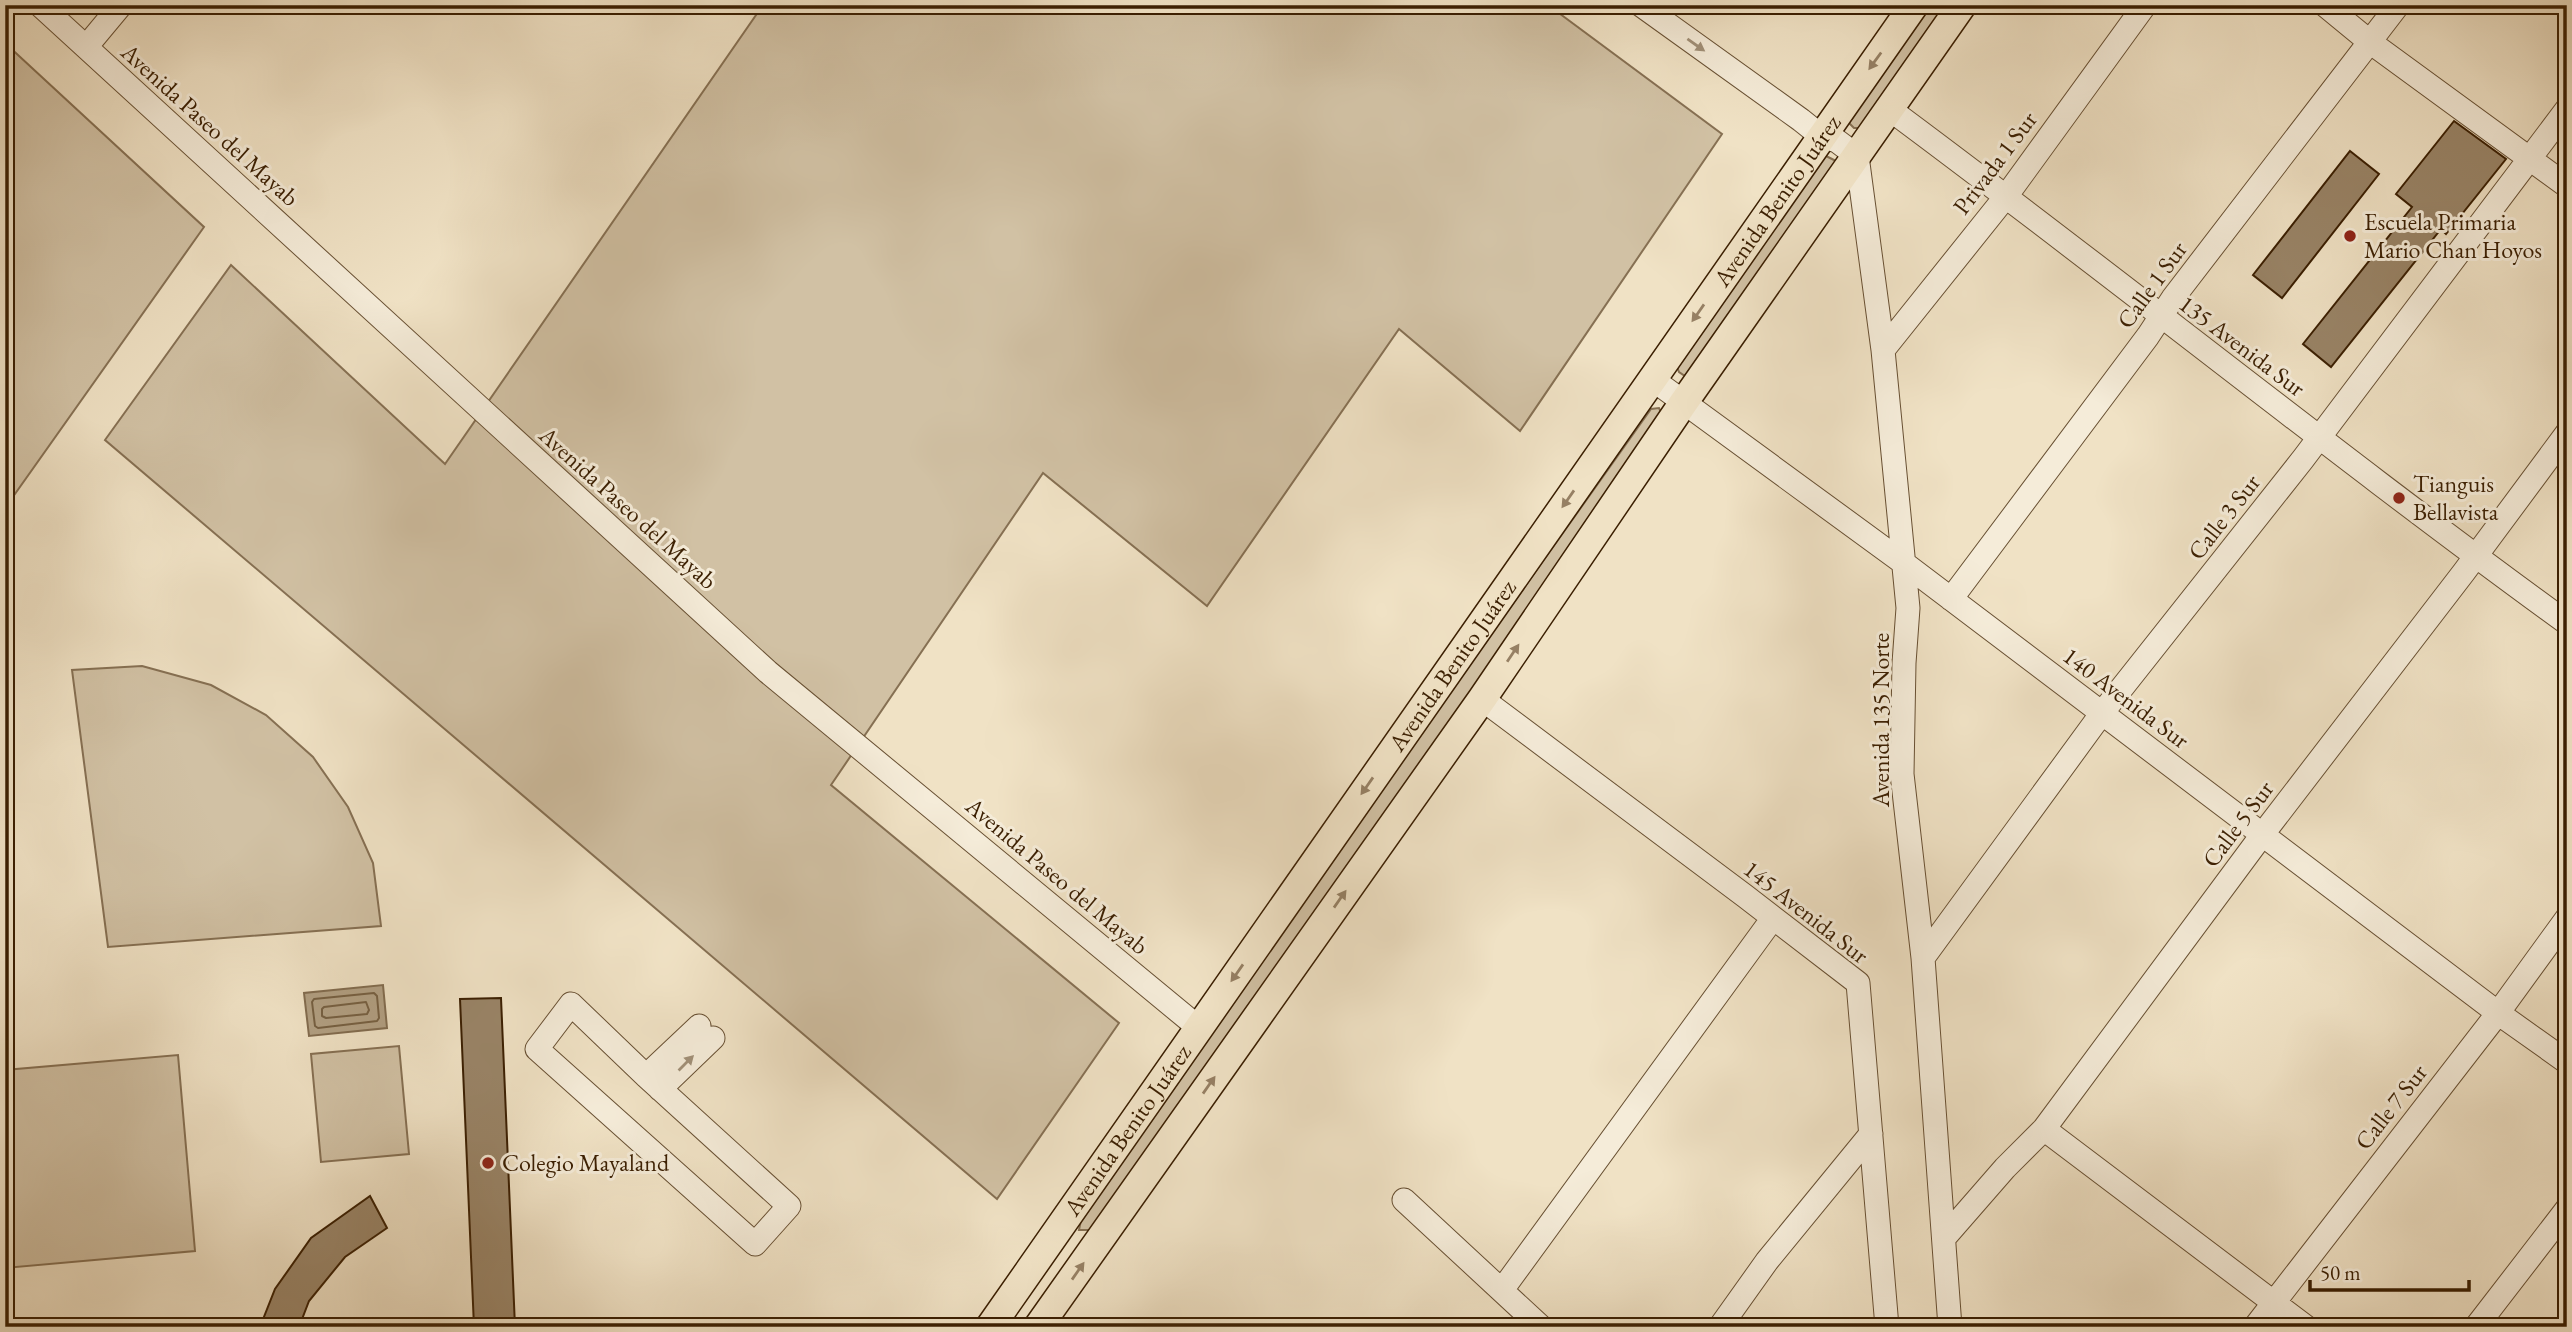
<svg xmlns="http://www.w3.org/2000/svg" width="2572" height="1332" font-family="'EB Garamond',serif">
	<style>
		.green { fill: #d1c1a4; stroke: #867053; stroke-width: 2 }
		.water { fill: #b2a083; stroke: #826c4f; stroke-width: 2 }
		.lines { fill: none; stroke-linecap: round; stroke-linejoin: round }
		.shore { stroke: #766042; stroke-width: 2 }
		.building { fill: #998467; stroke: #3b1f02; stroke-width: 2 }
		.minor-casing { stroke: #685033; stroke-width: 25 }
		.major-casing { stroke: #3b1f02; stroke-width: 31 }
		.minor { stroke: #f5ecd9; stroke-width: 23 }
		.major { stroke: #f0e2c5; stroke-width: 28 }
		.oneway { fill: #a19078 }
		.oneway2 { fill: #968064 }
		.poi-dot { fill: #8f2418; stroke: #f5ecd9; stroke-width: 2.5 }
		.labels { text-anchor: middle; stroke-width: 6; stroke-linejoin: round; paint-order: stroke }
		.street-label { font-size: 24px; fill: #3b1f02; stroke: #f5ecd9 }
		.poi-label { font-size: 24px; fill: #3b1f02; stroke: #f5ecd9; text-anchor: start }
	</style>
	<rect width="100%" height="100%" fill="#f0e2c5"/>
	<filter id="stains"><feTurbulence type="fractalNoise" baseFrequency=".00286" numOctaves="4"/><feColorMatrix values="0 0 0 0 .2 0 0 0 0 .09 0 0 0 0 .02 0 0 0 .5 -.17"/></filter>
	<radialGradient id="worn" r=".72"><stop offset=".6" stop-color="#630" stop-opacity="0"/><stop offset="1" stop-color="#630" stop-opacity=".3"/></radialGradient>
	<path class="green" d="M763 5H1548L1722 134 1520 431 1399 329 1207 606 1043 473 831 785 1119 1023 997 1199 105 440 231 265 445 464Z
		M1923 5H1948L1863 128H1854L1847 121Z
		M5 43 204 227 5 508Z
		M1826 156 1836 161 1696 370 1685 376 1679 372 1676 364 1818 158Z
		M1659 408 1663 418 1092 1230H1079L1081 1220 1366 810 1651 409Z
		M142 666 211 685 266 715 313 757 348 807 373 863 381 926 108 947 72 670Z
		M399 1046 409 1154 321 1162 311 1054Z
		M178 1055 195 1251 5 1268V1070Z"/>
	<path class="water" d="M383 985 387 1028 309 1036 304 993Z"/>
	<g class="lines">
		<path class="shore" d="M374 993 377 996 379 1018 377 1021 318 1028 315 1026 312 1002 314 999Z
			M366 1002 369 1010 367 1014 326 1018 322 1016V1009L324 1007Z"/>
	</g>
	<path class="building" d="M2454 121 2506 159 2446 234 2441 229 2331 367 2303 344 2412 207 2396 194Z
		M2350 151 2379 174 2282 298 2253 275Z
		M501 998 515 1327H474L460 999Z
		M370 1196 387 1228 345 1257 309 1301 299 1327H260L275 1289 311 1238Z"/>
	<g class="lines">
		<defs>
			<path id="minor" d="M40 5 768 672 1199 1028
				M1641 5 1801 120 1821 136 1837 141 1857 156 1883 350 1908 608 1904 663 1902 774 1923 958 1950 1327
				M2325 5 2370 42 2567 186
				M86 47 121 5
				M1888 108C2116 277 2337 456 2567 623
				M1883 350 2007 195 2145 5
				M1652 379 1905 564 2498 1013 2567 1062
				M1951 599 2148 336 2173 298 2398 5
				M1482 699 1745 896 1858 983 1887 1327
				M1923 958 2102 713 2303 459 2567 109
				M571 1004 646 1076 789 1206 755 1244 537 1049Z
				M646 1076 699 1026
				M660 1089 713 1038
				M2044 1129 2306 1327
				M1404 1200 1541 1327
				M1944 1238 2005 1168 2044 1129 2262 835 2464 572 2567 433
				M1502 1290 1773 918
				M1720 1327 1767 1261 1871 1134
				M2255 1327 2498 1013 2567 918
				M2476 1327 2567 1209"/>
			<g id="major">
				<path id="s1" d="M990 1327 1914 5"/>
				<path d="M1038 1327 1482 699 1684 402 1962 5"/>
			</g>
		</defs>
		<use href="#minor" class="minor-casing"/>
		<use href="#major" class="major-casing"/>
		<use href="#minor" class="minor"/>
		<use href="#major" class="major"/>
	</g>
	<defs><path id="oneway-solid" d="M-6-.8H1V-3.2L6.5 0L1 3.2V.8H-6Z" transform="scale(1.75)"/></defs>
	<g class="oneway">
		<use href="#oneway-solid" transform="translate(1696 45) rotate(35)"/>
		<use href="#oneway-solid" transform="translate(686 1063) rotate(-45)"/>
	</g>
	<g class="oneway2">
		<use href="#oneway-solid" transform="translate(1875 61) rotate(126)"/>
		<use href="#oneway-solid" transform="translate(1698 313) rotate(125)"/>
		<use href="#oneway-solid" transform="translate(1568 499) rotate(125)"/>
		<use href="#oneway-solid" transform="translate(1513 653) rotate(-56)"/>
		<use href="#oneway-solid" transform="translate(1367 786) rotate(125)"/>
		<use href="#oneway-solid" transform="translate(1340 899) rotate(-55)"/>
		<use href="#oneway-solid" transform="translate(1237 973) rotate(125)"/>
		<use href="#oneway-solid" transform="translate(1209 1085) rotate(-55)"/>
		<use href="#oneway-solid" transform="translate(1078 1271) rotate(-55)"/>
	</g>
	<g class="poi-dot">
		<circle cx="2350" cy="236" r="7"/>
		<circle cx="2399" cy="498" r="7"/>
		<circle cx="488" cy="1163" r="7"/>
	</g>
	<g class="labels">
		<g class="street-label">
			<text transform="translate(210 125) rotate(42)" y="8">Avenida Paseo del Mayab</text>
			<text transform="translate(1995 163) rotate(-53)" y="8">Privada 1 Sur</text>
			<text dy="8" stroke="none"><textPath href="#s1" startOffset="1374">Avenida Benito Juárez</textPath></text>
			<text transform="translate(2152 285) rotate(-54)" y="8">Calle 1 Sur</text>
			<text transform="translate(2242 346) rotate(37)" y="8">135 Avenida Sur</text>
			<text transform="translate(628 508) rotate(42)" y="8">Avenida Paseo del Mayab</text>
			<text transform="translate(2224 517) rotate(-52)" y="8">Calle 3 Sur</text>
			<text dy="8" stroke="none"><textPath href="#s1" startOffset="807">Avenida Benito Juárez</textPath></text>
			<text transform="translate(2126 698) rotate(37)" y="8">140 Avenida Sur</text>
			<text transform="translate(1881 720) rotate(-90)" y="8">Avenida 135 Norte</text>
			<text transform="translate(2238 824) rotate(-53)" y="8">Calle 5 Sur</text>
			<text transform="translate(1057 876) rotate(40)" y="8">Avenida Paseo del Mayab</text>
			<text transform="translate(1806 912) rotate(38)" y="8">145 Avenida Sur</text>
			<text transform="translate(2391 1107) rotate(-52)" y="8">Calle 7 Sur</text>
			<text dy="8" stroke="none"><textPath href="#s1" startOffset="240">Avenida Benito Juárez</textPath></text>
		</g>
		<g class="poi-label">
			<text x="2364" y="230">Escuela Primaria<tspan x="2364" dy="28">Mario Chan Hoyos</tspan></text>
			<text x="2413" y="492">Tianguis<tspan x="2413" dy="28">Bellavista</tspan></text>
			<text x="502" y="1171">Colegio Mayaland</text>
		</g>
	</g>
	<rect width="2572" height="1332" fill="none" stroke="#f0e2c5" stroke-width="28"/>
	<rect x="7" y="7" width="2558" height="1318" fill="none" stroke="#3b1f02" stroke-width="3.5"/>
	<rect x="14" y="14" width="2544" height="1304" fill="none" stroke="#3b1f02" stroke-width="2"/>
	<path d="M2310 1280v10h159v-10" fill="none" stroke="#3b1f02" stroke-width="3.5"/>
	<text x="2320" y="1280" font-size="21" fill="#3b1f02" stroke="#f5ecd9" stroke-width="5" paint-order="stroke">50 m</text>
	<rect width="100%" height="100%" filter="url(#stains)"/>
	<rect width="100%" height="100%" fill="url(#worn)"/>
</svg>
